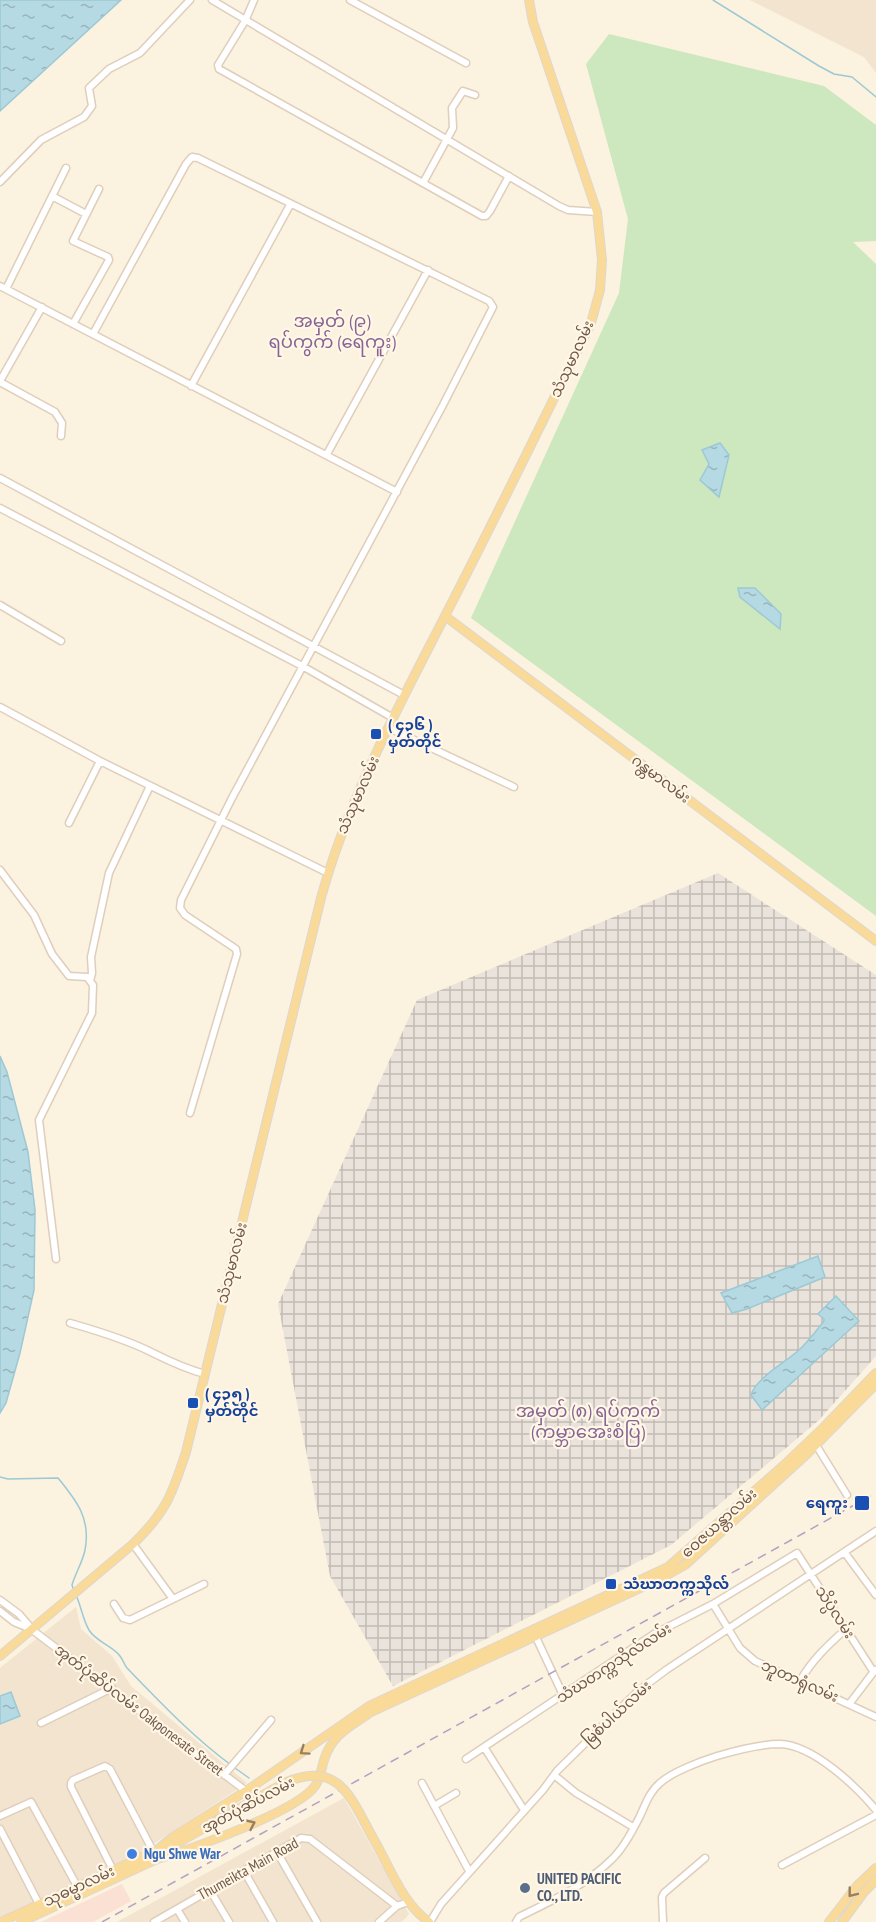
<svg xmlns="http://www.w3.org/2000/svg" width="876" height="1922" font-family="'PT Sans Narrow','Noto Sans Myanmar',sans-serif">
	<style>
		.residential { fill: #f2e4ce }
		.commercial { fill: #fbe1d3 }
		.industrial { fill: url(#industrial-grid) }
		.grass { fill: #cde7bf }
		.water { fill: url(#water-ripples); stroke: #9cc9d5; stroke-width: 1.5 }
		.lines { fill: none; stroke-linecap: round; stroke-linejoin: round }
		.stream { stroke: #9cc9d5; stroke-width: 1.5 }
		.minor-casing { stroke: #dfcebc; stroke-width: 9 }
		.major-casing { stroke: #ddd7d3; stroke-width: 10 }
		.minor { stroke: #fff; stroke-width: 6 }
		.major { stroke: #f9da99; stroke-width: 8 }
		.rail { stroke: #b4a0c3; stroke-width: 1.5; stroke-dasharray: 9 6; stroke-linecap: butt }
		.major-bridge-casing { stroke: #ddd7d3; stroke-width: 10; stroke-linecap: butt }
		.major-bridge { stroke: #f9da99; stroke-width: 8 }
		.oneway { stroke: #997f60 }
		.transit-dot { fill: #1a4fb4; stroke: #fff6e5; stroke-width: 2 }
		.shop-dot { fill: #3f7fe0; stroke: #fff6e5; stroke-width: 2 }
		.service-dot { fill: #5c6f8a; stroke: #fff6e5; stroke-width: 2 }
		.labels { text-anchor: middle; stroke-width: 4.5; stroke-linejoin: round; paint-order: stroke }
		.street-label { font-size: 15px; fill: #705848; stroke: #fff6e5 }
		.transit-label { font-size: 15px; font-weight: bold; fill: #164399; stroke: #fff6e5; text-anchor: start }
		.shop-label { font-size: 15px; font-weight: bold; fill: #366cbe; stroke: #fff6e5; text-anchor: start }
		.service-label { font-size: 15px; font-weight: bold; fill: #4e5e75; stroke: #fff6e5; text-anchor: start }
		.quarter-label { font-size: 18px; fill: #866494; stroke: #fff6e5 }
	</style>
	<defs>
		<pattern id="industrial-grid" width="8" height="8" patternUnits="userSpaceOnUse" patternTransform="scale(1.5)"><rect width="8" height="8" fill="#e9e3db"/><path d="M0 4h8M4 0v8" fill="none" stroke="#c1bbb4"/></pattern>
		<pattern id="water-ripples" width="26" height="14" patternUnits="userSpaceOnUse" patternTransform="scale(1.5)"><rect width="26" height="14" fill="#b5dae3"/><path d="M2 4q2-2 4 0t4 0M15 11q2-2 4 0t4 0" fill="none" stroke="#98b4ba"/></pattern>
	</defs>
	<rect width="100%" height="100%" fill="#fbf2df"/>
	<path class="residential" d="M750 0H876V73L864 57Z
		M76 1607 81 1629 112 1656 131 1686 247 1783 141 1852 0 1919V1668Z
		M344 1798 409 1914 402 1922H117Z"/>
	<path class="commercial" d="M122 1884 131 1901 93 1922H41Z"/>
	<path class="industrial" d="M718 873 876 975V1356L819 1420 671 1545 393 1686 330 1576 278 1304 417 1000Z"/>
	<path class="grass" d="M609 34 824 86 876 125V241L853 242 876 264V916L471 618 619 293 628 219 586 64Z"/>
	<path class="water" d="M0 0H121L0 111Z
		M720 443 729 455 719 497 700 480 709 464 702 450Z
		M738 588H755L781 614 780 629 740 597Z
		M0 1056 7 1072 28 1152 35 1210 34 1290 20 1353 6 1403 0 1413Z
		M818 1256 825 1277 747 1309 732 1313 721 1293Z
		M836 1296 859 1321 762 1410 751 1395C756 1378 786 1362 799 1350 808 1342 816 1331 824 1321V1319L818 1314Z
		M11 1692 20 1716 0 1724V1696Z"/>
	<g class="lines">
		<path class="stream" d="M713 0 819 66 834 74 852 77 876 97
			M0 1477 8 1479 58 1478C77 1501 91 1519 85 1550 83 1561 75 1574 72 1585L74 1591
			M76 1595C81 1606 83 1620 89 1630 96 1642 112 1645 120 1656 123 1660 124 1664 127 1668 160 1702 192 1736 231 1765
			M235 1768 249 1778"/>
		<defs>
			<path id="minor" d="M212 0 559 206 568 210 597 212
				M254 0 245 21 218 65 219 69 482 216H486L490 211 509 176
				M350 0 466 63
				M0 182 41 140 84 117 92 106 89 88 109 69 140 53 190 0
				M423 183 453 128 452 108 463 91 475 95
				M52 196 86 214
				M0 286 397 492
				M6 289 66 168
				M73 324 109 260 108 257 73 241 99 189
				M93 334 186 164 192 157 198 158 489 301 493 307 443 405 232 798 181 900 180 908 185 915 236 949 237 954 190 1113
				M0 381 42 307
				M0 382 55 412 62 423 61 436
				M191 386 290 205
				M327 454 428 270
				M0 478 404 695
				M0 508 304 667 393 718
				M0 605 61 641
				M0 707 100 761 328 873
				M389 728 514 787
				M69 823 100 761
				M0 870 34 915 52 954 69 976 87 977 93 985 92 1013 39 1120 56 1259
				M90 981 92 973 91 957 109 873 150 786
				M70 1323C98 1331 128 1340 153 1353 171 1362 186 1369 205 1374
				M816 1445 847 1495
				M133 1544 173 1599
				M845 1553 876 1595
				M0 1600 19 1614 31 1628
				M114 1604 123 1618 130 1620 204 1584
				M713 1604 740 1648 755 1661 876 1717
				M0 1611 14 1622 31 1629 246 1791
				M534 1633 563 1695
				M800 1681C812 1660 828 1645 846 1629
				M850 1703 875 1670
				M41 1723 112 1688
				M484 1747 524 1810
				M466 1759 654 1634 713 1604 797 1553 873 1671
				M224 1775 271 1720
				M554 1775 576 1793 633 1827
				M422 1783 469 1871
				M434 1806 456 1793
				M0 1816 31 1802 77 1886
				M0 1829 39 1904
				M277 1852 317 1922
				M782 1865 876 1815
				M113 1870 71 1787V1783L73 1780 105 1766 110 1769 153 1851
				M244 1871 273 1922
				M210 1890 229 1922
				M177 1909 185 1922
				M154 1922 301 1838 310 1839 397 1906
				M379 1922 397 1906 408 1902
				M430 1922 441 1904 543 1790 557 1771 638 1691 666 1670 876 1531
				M516 1922 519 1917C551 1901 585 1886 611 1860 621 1851 633 1830 639 1818 645 1806 649 1792 660 1783 672 1772 701 1761 717 1756 737 1750 760 1744 780 1744 813 1745 856 1786 876 1810
				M663 1922 662 1897 664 1893 705 1858"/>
			<path id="major" d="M445 616 876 941
				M0 1656 133 1544C166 1512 172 1495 186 1452L321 898C348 799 398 708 445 616 495 519 543 421 591 323L600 290 602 260 597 212 533 22 529 0
				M373 1838C390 1867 402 1903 429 1922
				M157 1850 173 1837 246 1791 369 1706 668 1567 784 1465 824 1427 876 1373
				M1 1922 157 1850 176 1844 284 1783
				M21 1922 157 1859C189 1850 298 1811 315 1786 321 1778 321 1769 324 1760 332 1734 350 1727 371 1712L660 1579 685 1565 807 1454 876 1384
				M829 1922 857 1886 876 1868
				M842 1922 864 1892 876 1880"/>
		</defs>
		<use href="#minor" class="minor-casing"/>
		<use href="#major" class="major-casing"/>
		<use href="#minor" class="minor"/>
		<use href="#major" class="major"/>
		<path class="rail" d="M102 1922 876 1493"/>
		<defs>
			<path id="major-bridge" d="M284 1783C339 1759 351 1798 373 1838"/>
		</defs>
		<use href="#major-bridge" class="major-bridge-casing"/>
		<use href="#major-bridge" class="major-bridge"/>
	</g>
	<defs><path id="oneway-chevron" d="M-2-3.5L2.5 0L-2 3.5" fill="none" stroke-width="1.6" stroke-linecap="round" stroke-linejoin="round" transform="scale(1.5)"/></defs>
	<g class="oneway">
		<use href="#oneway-chevron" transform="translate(304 1751) rotate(145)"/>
		<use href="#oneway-chevron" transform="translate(251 1824) rotate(-25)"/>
		<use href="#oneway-chevron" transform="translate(852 1893) rotate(128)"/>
	</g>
	<g class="transit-dot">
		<rect x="370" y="728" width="12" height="12" rx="3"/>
		<rect x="187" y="1397" width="12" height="12" rx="3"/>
		<rect x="854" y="1495" width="16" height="16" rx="3"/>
		<rect x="605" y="1578" width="12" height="12" rx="3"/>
	</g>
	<circle class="shop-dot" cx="132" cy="1854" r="6"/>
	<circle class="service-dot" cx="525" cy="1888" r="6"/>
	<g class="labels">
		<g class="street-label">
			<text transform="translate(572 359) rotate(-65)" y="5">သံသုမာလမ်း</text>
			<text transform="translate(661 779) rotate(37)" y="5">ဂန္တမာလမ်း</text>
			<text transform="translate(358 795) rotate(-66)" y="5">သံသုမာလမ်း</text>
			<text transform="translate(232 1263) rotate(-76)" y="5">သံသုမာလမ်း</text>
			<text transform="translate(719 1523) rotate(-42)" y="5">ဝေဇယန္တာလမ်း</text>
			<text transform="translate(835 1612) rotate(57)" y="5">သိပ္ပံလမ်း</text>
			<text transform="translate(614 1663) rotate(-33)" y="5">သံဃတက္ကသိုလ်လမ်း</text>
			<text transform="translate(800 1681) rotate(24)" y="5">ဘူတာရုံလမ်း</text>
			<text transform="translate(139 1710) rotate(37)" y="5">အုတ်ပုံဆိပ်လမ်း Oakponesate Street</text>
			<text transform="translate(617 1713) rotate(-43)" y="5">မြစံပါယ်လမ်း</text>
			<text transform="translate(248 1805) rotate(-28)" y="5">အုတ်ပုံဆိပ်လမ်း</text>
			<text transform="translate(248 1869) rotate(-29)" y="5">Thumeikta Main Road</text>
			<text transform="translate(79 1886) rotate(-25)" y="5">သုဓမ္မာလမ်း</text>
		</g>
		<g class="transit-label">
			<text x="388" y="730">( ၄၃၆ )<tspan x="388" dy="17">မှတ်တိုင်</tspan></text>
			<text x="205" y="1399">( ၄၃၅ )<tspan x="205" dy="17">မှတ်တိုင်</tspan></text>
			<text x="848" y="1508" text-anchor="end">ရေကူး</text>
			<text x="623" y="1589">သံဃာတက္ကသိုလ်</text>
		</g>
		<g class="shop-label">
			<text x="144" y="1859">Ngu Shwe War</text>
		</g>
		<g class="service-label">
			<text x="537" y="1884">UNITED PACIFIC<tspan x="537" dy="17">CO., LTD.</tspan></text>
		</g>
		<g class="quarter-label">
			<text x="332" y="327">အမှတ် (၉)<tspan x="332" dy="21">ရပ်ကွက် (ရေကူး)</tspan></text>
			<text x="588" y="1417">အမှတ် (၈) ရပ်ကွက်<tspan x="588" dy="21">(ကမ္ဘာအေးစံပြ)</tspan></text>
		</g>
	</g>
</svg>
